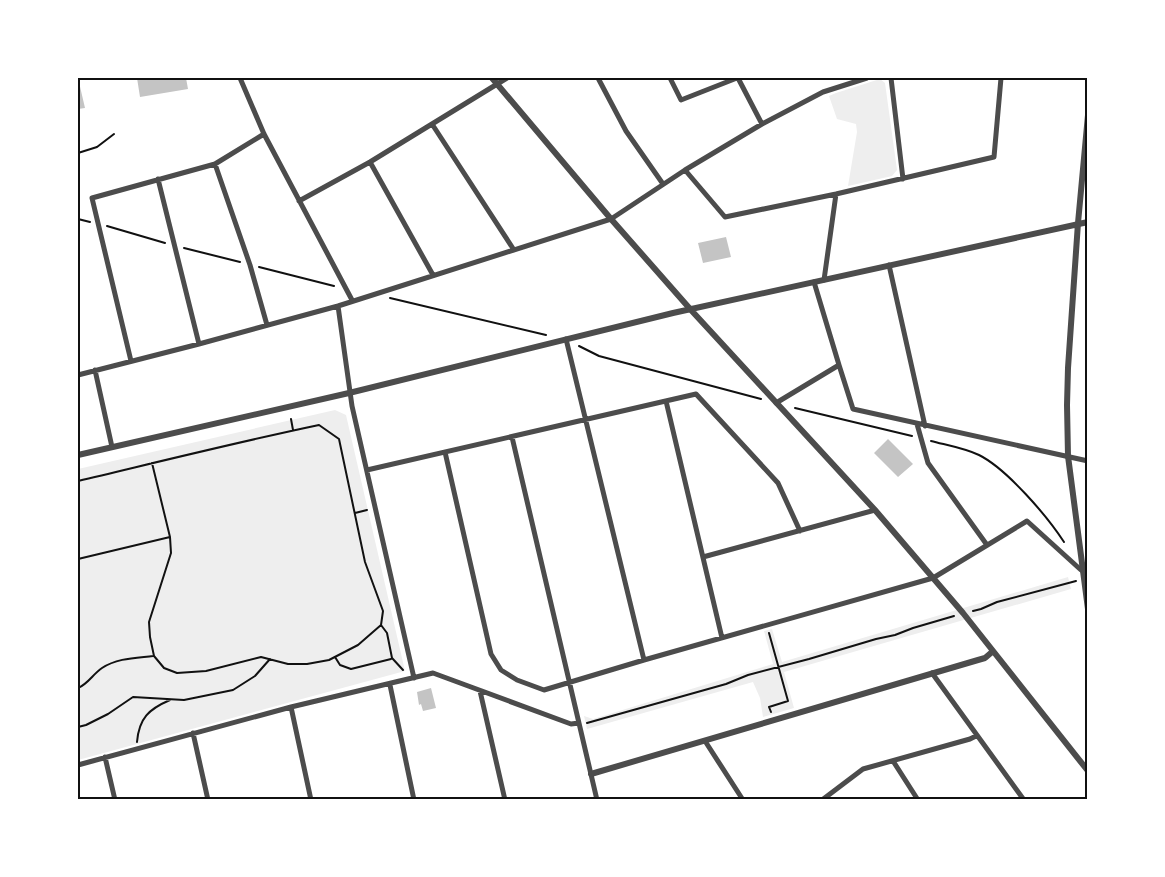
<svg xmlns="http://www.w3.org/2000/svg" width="1165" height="877" font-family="Literata,serif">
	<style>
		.green { fill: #eee }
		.building { fill: #c4c4c4 }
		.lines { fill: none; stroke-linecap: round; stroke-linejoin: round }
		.path { stroke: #111; stroke-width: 2 }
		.minor { stroke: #4c4c4c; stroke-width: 5 }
		.tertiary { stroke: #4c4c4c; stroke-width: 6 }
		.neatline { fill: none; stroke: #111; stroke-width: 2 }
	</style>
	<rect width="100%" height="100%" fill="#fff"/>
	<path class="green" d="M880 79 885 83 897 170 892 176 848 186 857 132 856 124 837 119 829 96 836 93Z
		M335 410 346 415 405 671 78 760V469Z
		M1068 577 1071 589 784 672 794 708 763 717 760 698 753 682 587 729 584 716 593 719 773 664 764 631 772 629 782 662Z"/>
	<path class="building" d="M78 78 85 108 78 109Z
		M137 78H186L188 89 140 97Z
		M726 237 731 257 703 263 698 243Z
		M888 439 913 464 898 477 874 453Z
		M431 688 436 708 423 711 421 704 419 705 417 692Z"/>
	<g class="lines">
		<path class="path" d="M78 153 97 147 114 134
			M78 219 90 222
			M107 226 165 243
			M184 248 240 262
			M259 267 334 286
			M390 298 546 335
			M579 346 599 356 761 399
			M795 408 912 436
			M291 419 293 430
			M931 441C946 445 964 448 979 455 1007 469 1047 516 1064 542
			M78 481C158 462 238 442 319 425L339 439 365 562 383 611 381 625 358 645 329 660 307 664H288L261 657 206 671 177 673 164 668 154 656 150 637 149 622 171 553 170 537 152 463
			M355 513 367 510
			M78 559 170 537
			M973 611 981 609 997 602 1076 581
			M381 625 387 633 392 658 403 670
			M769 633 788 701 769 707 771 712
			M335 657 340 665 351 669 391 659
			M78 688C88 684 93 674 102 668 117 658 136 658 153 656
			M587 723 726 684 748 675 809 659 876 639 895 635 913 628 954 616
			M78 727 86 725 108 714 133 697 184 700 233 690 255 676 270 659
			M137 742C139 718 149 709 170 700"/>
		<path class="minor" d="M240 78 264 134 352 300
			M598 78 626 131 663 184
			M670 78 681 100 737 78
			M738 78 762 124
			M891 78 903 179
			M432 124 514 250
			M370 162 433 275
			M215 164 250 265 267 325
			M685 170 725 217 836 194 994 157 1001 78
			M158 179 199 344
			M299 201 370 162 507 78
			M889 265 925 426
			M824 280 836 194
			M338 306 352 406 414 678
			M566 339 644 660
			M131 361 92 198 215 164 264 134
			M839 365 853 409 1088 461
			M95 370 112 447
			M78 375 199 344 338 306 611 219 685 170 762 124 823 92 867 78
			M666 401 722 638
			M776 403 839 365 814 282
			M917 424 928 463 987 545
			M512 437 597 800
			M445 452 491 654 501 670 517 680 544 690 644 660 933 578 1027 521 1081 570
			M367 470 696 394 778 483 800 531
			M703 557 875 510
			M932 673 1024 800
			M390 685 414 800
			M480 691 505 800
			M291 707 311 800
			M193 733 208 800
			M705 741 743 800
			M105 757 115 800
			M893 761 918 800
			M78 765 291 707 433 673 571 724 579 723
			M822 800 863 769 970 739 976 736"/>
		<path class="tertiary" d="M492 78 611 219 691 310 875 510 963 613 1088 771
			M1088 115 1078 223 1068 368 1067 405 1068 456 1088 609
			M78 455 349 393 673 313 1088 222
			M591 774 978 660 985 658 992 652"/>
	</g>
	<rect width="1165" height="877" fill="none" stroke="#ffffff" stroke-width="158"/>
	<rect x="79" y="79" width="1007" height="719" class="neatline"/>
</svg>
